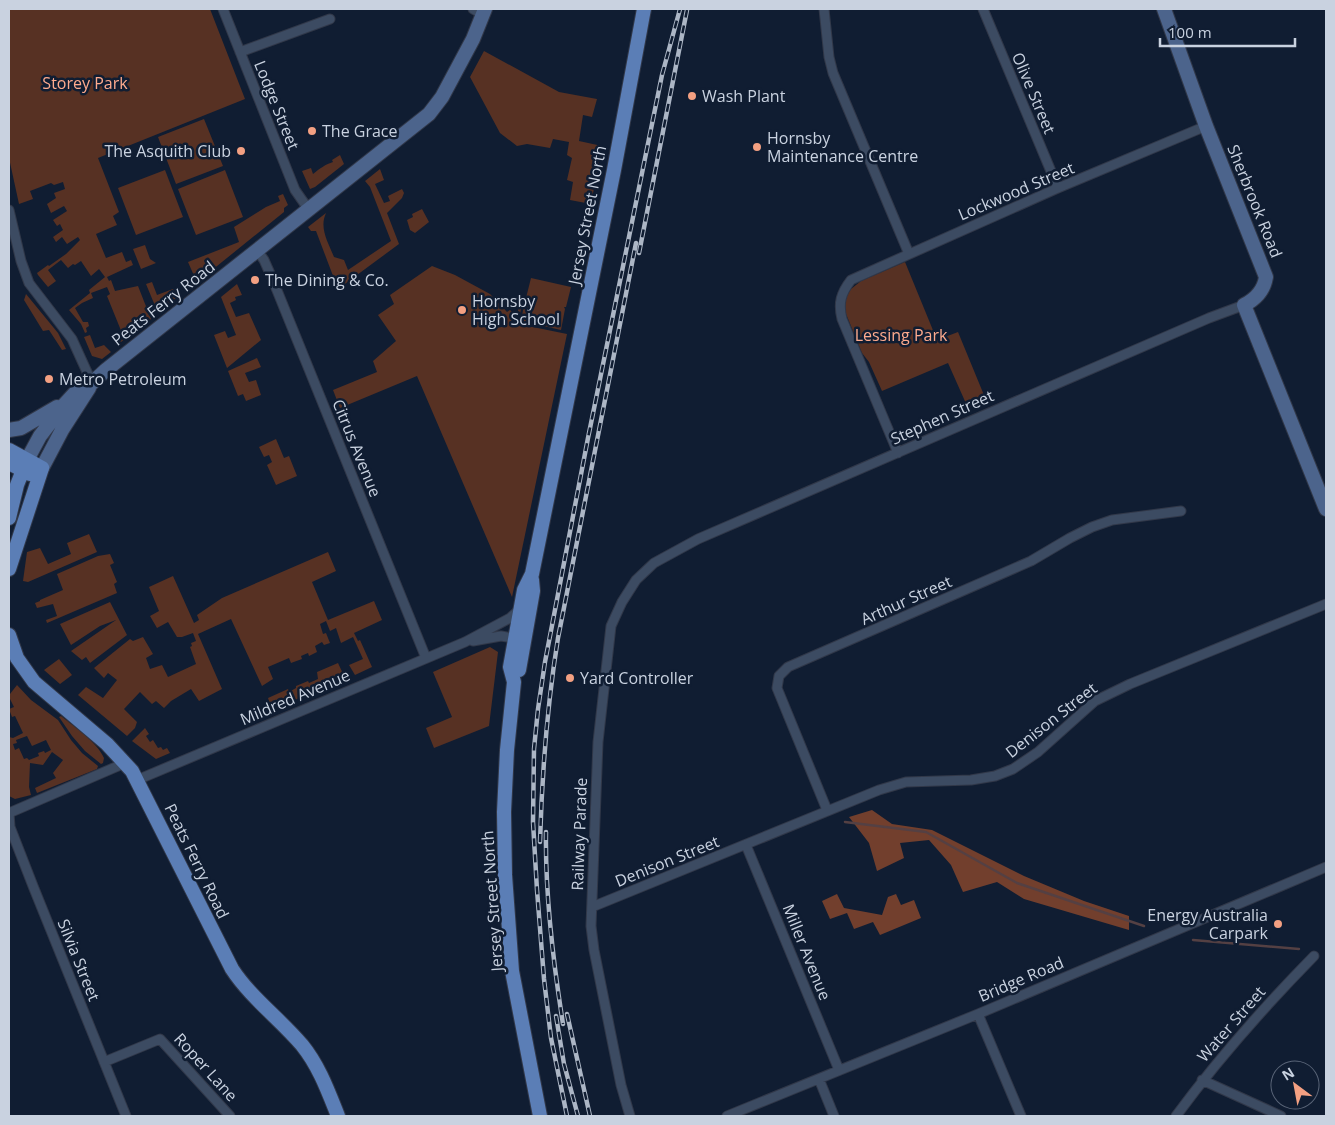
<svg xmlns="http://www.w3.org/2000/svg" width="1335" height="1125" font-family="'Open Sans',sans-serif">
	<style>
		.green { fill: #573123; fill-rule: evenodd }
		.forest { fill: #723f2d }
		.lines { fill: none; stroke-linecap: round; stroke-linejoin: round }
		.stream { stroke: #544043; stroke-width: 2.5 }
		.minor-casing { stroke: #313849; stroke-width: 11 }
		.secondary-casing { stroke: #313849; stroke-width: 16 }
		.primary-casing { stroke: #313849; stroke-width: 16 }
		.minor { stroke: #3c4b62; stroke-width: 9 }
		.secondary { stroke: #4c648c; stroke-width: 14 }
		.primary { stroke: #5b7eb6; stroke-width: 14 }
		.rail-casing { stroke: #acb6c5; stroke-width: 4.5 }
		.rail { stroke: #101d32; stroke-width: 2.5; stroke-dasharray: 8; stroke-linecap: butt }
		.poi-dot { fill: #f3a082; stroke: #101d32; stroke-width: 2 }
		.labels { text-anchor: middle; stroke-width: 5; stroke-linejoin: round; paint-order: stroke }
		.park-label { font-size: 16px; fill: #feab8e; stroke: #101d32 }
		.street-label { font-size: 16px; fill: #c9d2e0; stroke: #101d32 }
		.poi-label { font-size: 16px; fill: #c9d2e0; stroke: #101d32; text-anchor: start }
	</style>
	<rect width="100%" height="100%" fill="#101d32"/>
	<path class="green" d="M13 9H210L245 99 98 158 119 212 113 216 117 225 96 234 106 258 122 252 126 262 131 260 133 265 107 277 109 281 111 280 115 291 138 286 151 319 121 342 115 336 122 333 107 296 110 294 107 287 91 293 93 298 82 303 75 308 83 322H88L89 326 86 328 87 332 85 333 81 324 69 310 90 293 89 290 105 277 99 269 91 276 81 261 75 265 73 264 68 268 61 260 48 270 56 281 48 287 38 275 37 273 48 265 49 266 66 254 80 240 78 237 67 244 62 237 56 242 53 237 63 230 60 224 57 226 53 220 67 211 64 206 51 213 47 204 56 198 54 193 65 189 63 182 54 185 51 183 30 191 33 199 19 204 9 158V10Z
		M484 51 559 92 597 99 592 117 583 115 579 141 602 146 591 204 570 200 573 182 567 180 572 158 567 155 569 142 553 139 550 148 527 144 517 146 500 133 470 77Z
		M204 119 223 166 176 184 158 137Z
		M340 155 344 164 315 187 310 189 302 171 311 168 313 174C319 169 326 164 333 162L332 160Z
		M380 169 384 180 375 184 384 203 390 201 388 196 402 189 404 193 402 198 387 213 399 244 338 289 316 231H311L308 227 326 213C319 228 328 242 334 257L344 260 348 270 391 241 370 187 365 181Z
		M165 170 183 217 136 235 118 188Z
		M225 170 243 217 196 235 178 189Z
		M283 194 288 205 284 208V212L191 287 188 292 184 287 195 278 188 262 239 242 234 227 266 207 280 201 278 196Z
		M422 209 429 222 415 233 410 230 407 220 413 217 412 214Z
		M145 245 150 259 156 263 141 269 133 249Z
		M905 262 937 340 958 332 986 400 968 408 948 363 882 391 869 362 862 353 844 309 846 297 851 289 861 281Z
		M432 266 455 275 490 294 507 312 510 310 517 316 520 298 523 299 518 324 567 334 512 597 417 376 340 408 333 390 377 372 373 361 396 341 378 315 394 304 390 295Z
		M531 278 571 287 566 307H564L565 309 561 330 521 321 525 300 528 301V299L526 298Z
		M152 282 157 295 173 289 176 298 158 313 146 284Z
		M237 284 242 295 235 297 236 300 230 303 236 317 249 313 261 340 227 368 214 335 225 331 228 338 236 335 221 297Z
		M26 294 58 333 66 349 62 350 49 330 43 331 24 300Z
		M90 335 95 348 104 345 111 352 102 359 92 356 84 337Z
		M257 358 261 367 245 373 249 382 256 380 261 395 246 401 243 394 238 396 228 371Z
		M276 439 284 458 289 456 297 476 276 485 267 465 272 462 269 455 264 457 259 447Z
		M89 534 97 552 28 582 23 581 27 552 40 548 48 564 71 554 67 543Z
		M328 552 336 571 312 582 328 620 374 601 382 620 354 633 358 641 360 640 372 667 355 675 349 665 363 659 353 637 341 643 336 628 330 631 326 621 320 624 323 634 326 633 330 643 324 645 322 642 315 646 317 652 309 656 308 653 301 656 302 659 291 663 289 658 268 667 273 679 262 686 231 619 198 634 222 689 199 701 191 689 171 701 164 708 156 701 152 704 140 692 124 709 137 722 135 728 127 736 78 695 86 687 103 698 117 680 108 673 104 678 94 668 130 639 133 641 143 637 153 654 146 658 150 669 162 665 168 677 196 664 190 647 192 646 191 643 196 641 193 633 182 637H177L168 622 157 628 150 616 159 611 149 587 173 576 194 623 199 620 197 615 222 598Z
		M110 554 114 563 110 565 117 582 114 584 117 593 47 623 46 620 57 616 53 604 37 608 35 603 40 601V600L63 590 57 574 98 556Z
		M110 602 127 635 90 663 86 657 82 660 71 651 116 620 100 626 71 645 60 624Z
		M490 647 498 652 489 726 434 748 426 728 452 717 433 672Z
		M59 659 72 675 60 684 44 670Z
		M338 663 345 678 272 710 268 698 288 689 289 692 296 688V686L308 681 309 683 318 679 317 672Z
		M17 685 31 700 58 720 71 740 82 753 98 766 97 769 37 793 35 788 56 778 53 773 63 760 52 752 43 765 30 763 29 787 31 795 15 799 9 796V737L13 738 23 733 15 716 12 717 9 709 14 707 10 699V694ZM27 736 32 746 46 740 51 750 45 753 44 751 38 753 39 756 29 760 27 758 24 759 19 748 15 750 13 744 17 743 16 740Z
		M61 716C76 728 96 741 104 758L103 763 101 764 85 751 72 736 59 717Z
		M145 728 149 734 146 736 150 742 153 740 158 748 161 747 163 750 167 748 170 753 156 759 132 741Z"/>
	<path class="forest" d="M872 810 892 824 932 830 1024 876 1084 901 1129 916V930L1024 899 997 882 963 892 951 865 929 840 900 843 904 858 877 871 869 843 849 817Z
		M837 894 844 908 882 915 888 897 896 894 901 905 914 900 921 918 880 935 873 922 854 929 847 913 830 919 822 901Z"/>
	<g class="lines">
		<path class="stream" d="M845 822 926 832 1017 883 1144 926
			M1193 940 1299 949"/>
		<defs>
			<path id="minor" d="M223 9 295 190 309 210
				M473 9 482 14
				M824 9 829 57 833 73 909 254
				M983 9 1058 188
				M240 52 330 19
				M9 210 21 261 29 283 72 339 92 383
				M257 250 264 260 272 278 426 658
				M898 453 842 319C838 303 841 293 851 280L1058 188 1206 126
				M473 641 501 636 519 639
				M137 780 465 642 510 618 520 609
				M827 810 777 688 779 676 788 667 1031 561 1070 538 1092 527 1112 520 1181 511
				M9 813 10 827 33 886 126 1116
				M9 813 125 763
				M746 845 839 1070
				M592 907 879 790 906 782 971 780 995 776 1013 769 1038 752 1095 701 1130 684 1326 604
				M978 1014 1021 1116
				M104 1062 160 1039 230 1116
				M819 1079 834 1116
				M1202 1080 1281 1116
				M630 1116 621 1085 594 950 591 926 598 742 611 626 622 602 636 580 654 563 698 539 1209 318 1244 305
				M727 1116 978 1014 1326 867
				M1176 1116C1218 1059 1265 1006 1314 956"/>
			<path id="secondary" d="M1164 9 1206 126 1266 277C1264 290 1256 299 1244 305L1326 509
				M9 430 21 428 57 407
				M27 460 40 436 64 405 75 393 92 383 106 370 429 114 442 97 473 39 485 9
				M42 468 62 430 89 388"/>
			<path id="primary" d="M9 450 42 468 9 569
				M9 463 30 474
				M9 518 17 485 27 460
				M9 635 17 658 34 682 107 744 132 771 232 969C251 998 279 1018 302 1045 319 1066 328 1091 338 1116
				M519 670 533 591 532 580
				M540 1116 512 971 505 875 504 812 507 750 514 682 510 667 524 590 532 574 614 170 644 9"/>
		</defs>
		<use href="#minor" class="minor-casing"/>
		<use href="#secondary" class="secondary-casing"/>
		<use href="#primary" class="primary-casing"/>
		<use href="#minor" class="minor"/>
		<use href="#secondary" class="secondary"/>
		<use href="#primary" class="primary"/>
		<defs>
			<path id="rail" d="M639 253 687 10
				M546 832C545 896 553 961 563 1024
				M540 842C542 772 547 706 558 638L636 243
				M567 1014 590 1116
				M556 1016 564 1064 578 1116
				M567 1116 551 1038 544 979 537 890 533 822 534 749 538 709 545 662 588 438 662 75 680 9"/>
		</defs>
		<use href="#rail" class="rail-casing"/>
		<use href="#rail" class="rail"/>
	</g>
	<g class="poi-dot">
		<circle cx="692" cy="96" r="5"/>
		<circle cx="312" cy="131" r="5"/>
		<circle cx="757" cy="147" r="5"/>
		<circle cx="241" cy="151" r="5"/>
		<circle cx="255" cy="280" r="5"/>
		<circle cx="462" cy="310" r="5"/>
		<circle cx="49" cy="379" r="5"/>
		<circle cx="570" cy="678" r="5"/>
		<circle cx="1278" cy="924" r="5"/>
	</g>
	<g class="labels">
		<g class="park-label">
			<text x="85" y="89">Storey Park</text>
			<text x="901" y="341">Lessing Park</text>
		</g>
		<g class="street-label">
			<text transform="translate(1034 93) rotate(67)" y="6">Olive Street</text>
			<text transform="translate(277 105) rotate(68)" y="6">Lodge Street</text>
			<text transform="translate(1016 191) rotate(-23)" y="6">Lockwood Street</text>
			<text transform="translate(1255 201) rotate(68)" y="6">Sherbrook Road</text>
			<text transform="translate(587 215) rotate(-79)" y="6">Jersey Street North</text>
			<text transform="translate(163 303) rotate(-38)" y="6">Peats Ferry Road</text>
			<text transform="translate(942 417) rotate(-24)" y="6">Stephen Street</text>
			<text transform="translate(357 448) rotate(68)" y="6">Citrus Avenue</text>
			<text transform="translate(906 600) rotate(-24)" y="6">Arthur Street</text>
			<text transform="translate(295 697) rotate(-23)" y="6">Mildred Avenue</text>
			<text transform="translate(1051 720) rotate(-38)" y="6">Denison Street</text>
			<text transform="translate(579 834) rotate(-88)" y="6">Railway Parade</text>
			<text transform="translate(197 861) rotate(64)" y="6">Peats Ferry Road</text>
			<text transform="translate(667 861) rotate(-22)" y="6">Denison Street</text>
			<text transform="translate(492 901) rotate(-94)" y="6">Jersey Street North</text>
			<text transform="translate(807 952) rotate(68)" y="6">Miller Avenue</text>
			<text transform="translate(79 960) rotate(68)" y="6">Silvia Street</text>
			<text transform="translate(1021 979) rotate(-23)" y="6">Bridge Road</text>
			<text transform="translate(1231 1024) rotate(-49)" y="6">Water Street</text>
			<text transform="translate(206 1067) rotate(48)" y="6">Roper Lane</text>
		</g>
		<g class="poi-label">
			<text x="702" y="102">Wash Plant</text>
			<text x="322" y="137">The Grace</text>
			<text x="767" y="144">Hornsby<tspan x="767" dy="18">Maintenance Centre</tspan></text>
			<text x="231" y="157" text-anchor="end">The Asquith Club</text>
			<text x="265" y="286">The Dining &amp; Co.</text>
			<text x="472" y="307">Hornsby<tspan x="472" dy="18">High School</tspan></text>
			<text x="59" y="385">Metro Petroleum</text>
			<text x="580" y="684">Yard Controller</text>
			<text x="1268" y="921" text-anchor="end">Energy Australia<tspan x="1268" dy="18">Carpark</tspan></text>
		</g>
	</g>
	<rect width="1335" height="1125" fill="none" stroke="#c9d2e0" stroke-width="20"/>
	<g transform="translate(1295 1085) rotate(328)"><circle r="24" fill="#101d32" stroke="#5a6578"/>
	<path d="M0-4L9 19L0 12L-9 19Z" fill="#f3a082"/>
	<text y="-8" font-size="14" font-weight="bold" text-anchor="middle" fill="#c9d2e0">N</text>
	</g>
	<path d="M1160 38v8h135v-8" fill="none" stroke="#c9d2e0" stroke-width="2.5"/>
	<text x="1168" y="38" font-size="15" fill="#c9d2e0" stroke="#101d32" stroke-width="4" paint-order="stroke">100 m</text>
</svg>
